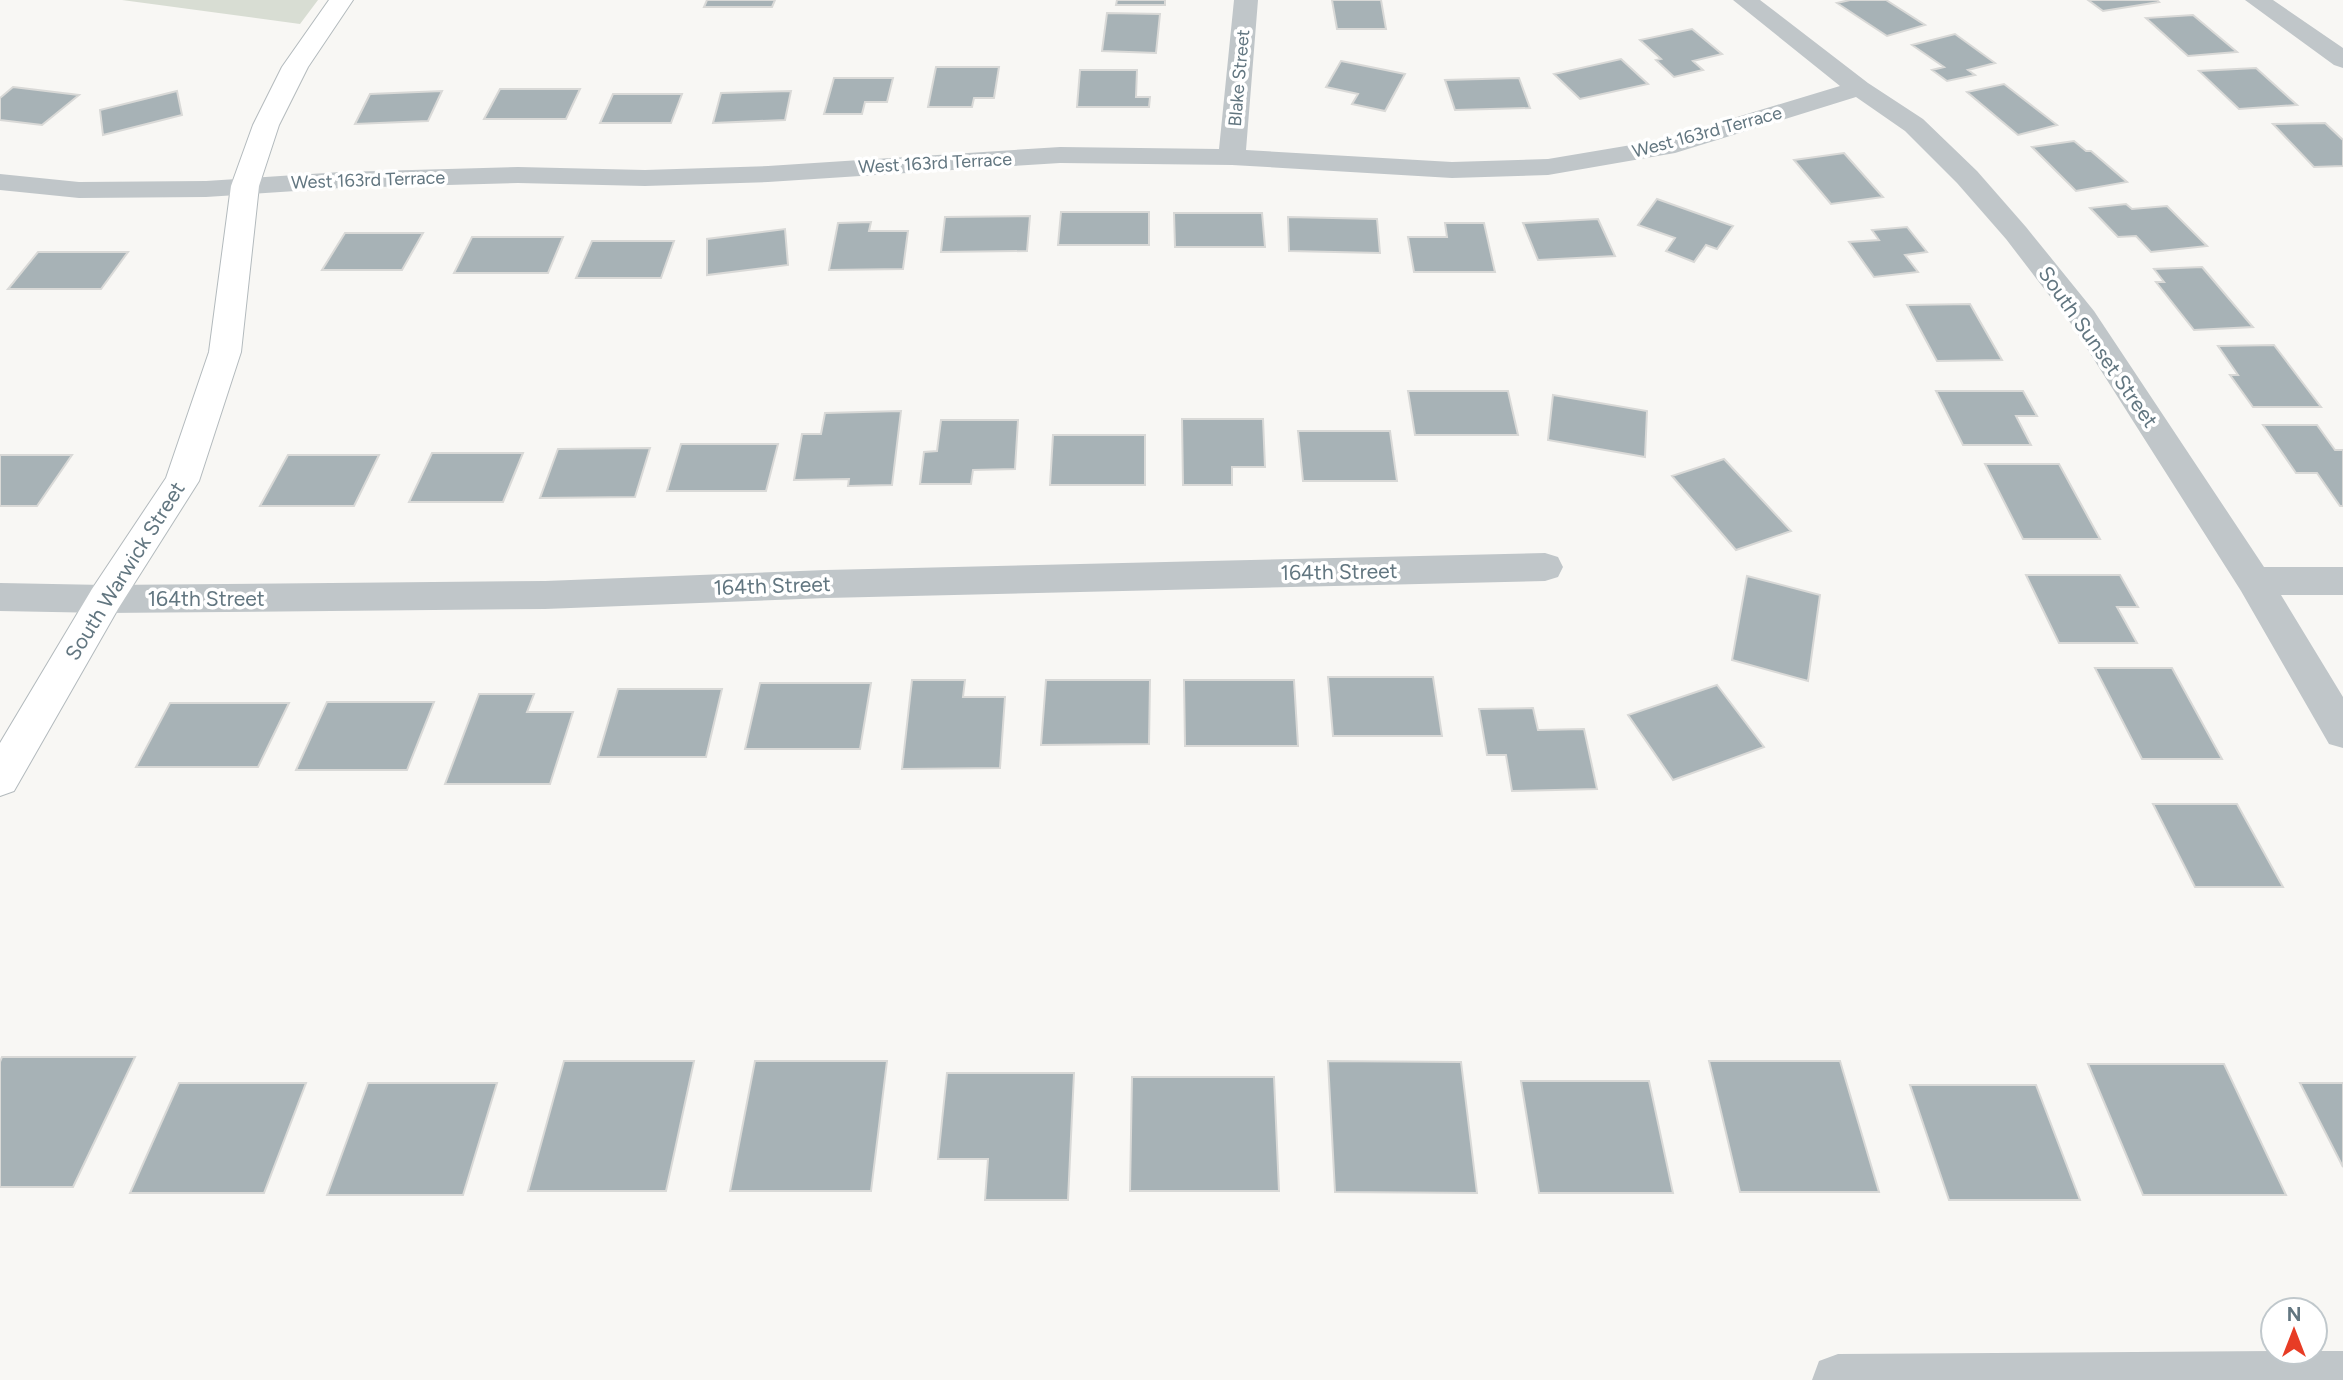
<svg xmlns="http://www.w3.org/2000/svg" width="2343" height="1380" font-family="Figtree,sans-serif">
	<style>
		.green { fill: #d8ddd3 }
		.building { fill: #a7b2b6; stroke: #d9d9d7; stroke-width: 2 }
		.lines { fill: none; stroke-linecap: round; stroke-linejoin: round }
		.secondary-casing { stroke: #b3babd; stroke-width: 2 }
		.street { fill: #c0c6c9; fill-rule: evenodd }
		.secondary { fill: #fff; fill-rule: evenodd }
		.labels { text-anchor: middle; stroke-width: 7; stroke-linejoin: round; paint-order: stroke }
		.far-street-label { font-size: 18px; fill: #627680; stroke: #fff }
		.street-label { font-size: 21px; fill: #627680; stroke: #fff }
	</style>
	<rect width="100%" height="100%" fill="#f8f7f4"/>
	<path class="green" d="M122 0H318L300 24Z"/>
	<path class="building" d="M707 0H775L772 7H704Z
		M1117 0H1165V5H1116Z
		M1332 0H1381L1386 29H1337Z
		M1850 0H1886L1925 25 1887 36 1837 3Z
		M2088 0H2157L2159 2 2103 11Z
		M1107 13 1160 14 1156 53 1102 51Z
		M2193 15 2237 52 2188 56 2146 18Z
		M1692 29 1722 54 1693 61 1703 70 1674 77 1656 60 1661 59 1640 40Z
		M1955 34 1995 63 1968 70 1975 75 1947 81 1932 70 1944 67 1912 45Z
		M1621 59 1648 84 1580 99 1554 74Z
		M1341 61 1405 74 1385 111 1352 104 1358 94 1326 87Z
		M936 67H999L994 98H974L972 107H928Z
		M2256 68 2297 105 2239 109 2199 71Z
		M1080 70H1137L1136 97H1150L1149 107H1077Z
		M834 78H893L887 102H865L862 114H824Z
		M1519 78 1530 108 1455 110 1445 80Z
		M2004 84 2057 125 2018 135 1967 92Z
		M13 87 79 95 42 125 0 120V98Z
		M500 89H580L566 119H484Z
		M177 91 182 115 103 135 100 110Z
		M442 91 428 121 355 124 370 94Z
		M791 91 785 120 713 123 721 93Z
		M613 94H682L671 123H600Z
		M2325 123 2343 140V166L2314 167 2273 124Z
		M2074 141 2086 151H2091L2127 182 2076 191 2032 147Z
		M1844 153 1883 197 1831 204 1794 160Z
		M1657 199 1733 226 1717 249 1706 245 1694 262 1666 251 1675 238 1638 225Z
		M2126 204 2132 209 2167 206 2207 246 2151 252 2136 236 2118 237 2090 208Z
		M1061 212H1149V245H1058Z
		M1174 213H1262L1265 247H1175Z
		M1030 216 1027 251 941 252 945 217Z
		M1288 217 1377 219 1380 253 1289 251Z
		M1598 219 1615 256 1538 260 1523 223Z
		M871 222 869 231H908L903 269 829 270 838 223Z
		M1445 223H1484L1495 272H1414L1408 237H1447Z
		M1907 227 1927 252 1905 255 1918 272 1874 277 1849 242 1879 240 1872 230Z
		M785 229 788 265 707 275V239Z
		M345 233H423L402 270H322Z
		M472 237H563L548 273H454Z
		M592 241H674L661 278H576Z
		M38 252H128L101 289H8Z
		M2202 267 2253 327 2194 330 2156 282H2164L2154 269Z
		M1970 304 2002 360 1937 361 1907 305Z
		M2274 345 2321 407H2253L2230 375H2238L2218 346Z
		M1408 391H1508L1518 435H1415Z
		M1936 391H2023L2037 416H2016L2031 445H1963Z
		M1553 395 1647 411 1645 457 1548 440Z
		M901 411 892 485 848 486 849 479 794 480 802 434H821L825 413Z
		M1182 419H1263L1265 467H1232V485H1183Z
		M941 420H1018L1015 469 973 470 971 484H920L924 452 937 451Z
		M2263 425H2317L2335 450H2343V506H2340L2317 473H2296Z
		M1298 431H1390L1397 481H1303Z
		M1053 435H1145V485H1050Z
		M681 444H778L766 491H667Z
		M650 448 635 497 540 498 558 449Z
		M432 453H523L503 502H409Z
		M0 455H72L37 506H0Z
		M288 455H379L354 506H260Z
		M1724 459 1791 531 1736 550 1672 476Z
		M1985 464H2059L2100 539H2023Z
		M2026 575H2120L2138 607H2117L2137 643H2059Z
		M1747 576 1820 595 1808 681 1732 660Z
		M2095 668H2172L2222 759H2142Z
		M1328 677H1433L1442 736H1333Z
		M912 680H965L963 697H1005L1000 768 902 769Z
		M1046 680H1150L1149 744 1041 745Z
		M1184 680H1294L1298 746H1185Z
		M760 683H871L860 749H745Z
		M1717 685 1764 747 1673 780 1628 715Z
		M618 689H722L706 757H598Z
		M479 694H534L527 712H573L550 784H445Z
		M327 702H434L407 770H296Z
		M170 703H289L258 767H136Z
		M1533 708 1538 730 1584 729 1597 789 1512 791 1506 755H1487L1479 709Z
		M2153 804H2237L2283 887H2195Z
		M2 1057H135L73 1187H0V1062Z
		M564 1061H694L666 1191H528Z
		M755 1061H887L871 1191H730Z
		M1328 1061 1461 1062 1477 1193 1335 1192Z
		M1709 1061H1840L1879 1192H1740Z
		M2088 1064H2224L2286 1195H2143Z
		M947 1073H1074L1068 1200H985L988 1159H938Z
		M1132 1077H1274L1279 1191H1130Z
		M1521 1081H1649L1673 1193H1539Z
		M179 1083H306L264 1193H130Z
		M368 1083H497L463 1195H327Z
		M2300 1083H2343V1167Z
		M1910 1085H2036L2080 1200H1949Z"/>
	<g class="lines">
		<defs>
			<path id="secondary" d="M329 0H353L308 67 279 125 259 186 241 352 199 481 118 609 14 791 0 796V743L92 589 166 478 209 352 231 186 253 125 282 67Z"/>
		</defs>
		<use href="#secondary" class="secondary-casing"/>
		<path class="street" d="M1234 0H1258L1246 150 1452 162 1548 159 1661 140 1840 86 1733 0H1760L1868 83 1923 119 1977 171 2026 227 2094 311 2264 567H2343V595H2281L2343 697V748L2329 744 2241 591 2072 325 2006 239 1957 183 1905 131 1856 97 1675 153 1548 175 1452 178 1232 165 1060 163 768 182 645 186 518 183 341 188 206 197 79 198 0 190V174L79 182 206 181 341 172 518 167 645 170 768 166 1060 147 1219 149Z
			M2245 0H2273L2343 48V68L2334 65Z
			M1545 553 1558 557 1563 567 1558 577 1545 581 826 598 545 609 105 613 0 611V583L105 585 545 581 826 570Z
			M2273 1351H2343V1380H1812L1819 1361 1838 1354Z"/>
		<use href="#secondary" class="secondary"/>
	</g>
	<g class="labels">
		<g class="far-street-label">
			<text transform="translate(1239 78) rotate(-85)" y="6">Blake Street</text>
			<text transform="translate(1707 132) rotate(-15)" y="6">West 163rd Terrace</text>
			<text transform="translate(935 163) rotate(-3)" y="6">West 163rd Terrace</text>
			<text transform="translate(368 180) rotate(-2)" y="6">West 163rd Terrace</text>
		</g>
		<g class="street-label">
			<text transform="translate(2098 347) rotate(55)" y="7">South Sunset Street</text>
			<text transform="translate(125 571) rotate(-58)" y="7">South Warwick Street</text>
			<text transform="translate(1339 572) rotate(-1)" y="7">164th Street</text>
			<text transform="translate(772 586) rotate(-2)" y="7">164th Street</text>
			<text x="206" y="606">164th Street</text>
		</g>
	</g>
	<g transform="translate(2294 1331)"><circle r="33" fill="#ffffff" stroke="#c0c8cc" stroke-width="2"/>
	<path d="M0-5L12 26L0 18L-12 26Z" fill="#e73c25"/>
	<text y="-10" font-size="19" font-weight="bold" text-anchor="middle" fill="#627680">N</text>
	</g>
</svg>
